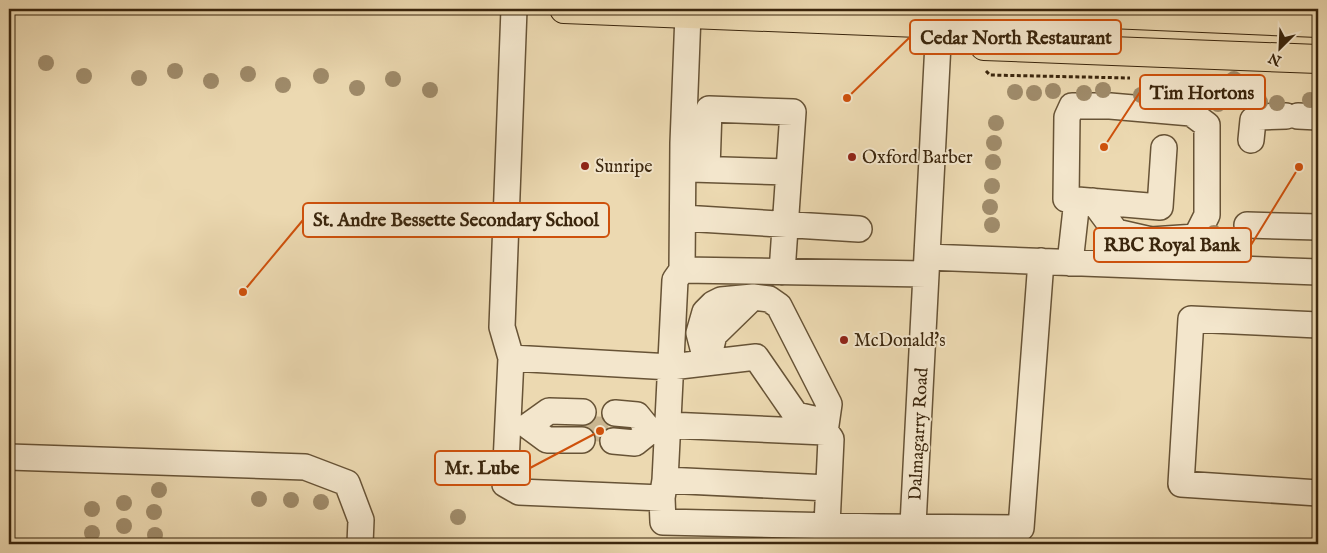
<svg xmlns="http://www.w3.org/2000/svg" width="1327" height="553" font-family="'IM FELL English',serif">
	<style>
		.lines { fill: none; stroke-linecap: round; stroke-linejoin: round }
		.minor-tunnel { stroke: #c9b590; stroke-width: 25; stroke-dasharray: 25 12; stroke-linecap: butt }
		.minor-casing { stroke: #675336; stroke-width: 28 }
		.major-casing { stroke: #3b260d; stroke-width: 30 }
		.path { stroke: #3b260d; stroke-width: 3; stroke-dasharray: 4 2.5; stroke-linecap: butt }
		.minor { stroke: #f3e6cc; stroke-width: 25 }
		.major { stroke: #ecd9b1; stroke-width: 28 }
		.tree { fill: #9f8b6a }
		.poi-dot { fill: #8f2418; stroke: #f3e6cc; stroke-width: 2 }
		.labels { text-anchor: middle; stroke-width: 4; stroke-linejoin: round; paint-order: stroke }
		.poi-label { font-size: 18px; fill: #3b260d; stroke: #f3e6cc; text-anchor: start }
		.street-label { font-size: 18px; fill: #3b260d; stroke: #f3e6cc }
		.leader { fill: none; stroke: #ce510c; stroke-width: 2 }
		.callout-dot { fill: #ce510c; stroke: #f3e6cc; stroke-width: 2 }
		.callout { fill: #f3e6cc; stroke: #ce510c; stroke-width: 2 }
		.callout-label { font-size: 19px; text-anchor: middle; font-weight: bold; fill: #3b260d }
	</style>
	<rect width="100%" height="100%" fill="#ecd9b1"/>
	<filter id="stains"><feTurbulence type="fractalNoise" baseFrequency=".004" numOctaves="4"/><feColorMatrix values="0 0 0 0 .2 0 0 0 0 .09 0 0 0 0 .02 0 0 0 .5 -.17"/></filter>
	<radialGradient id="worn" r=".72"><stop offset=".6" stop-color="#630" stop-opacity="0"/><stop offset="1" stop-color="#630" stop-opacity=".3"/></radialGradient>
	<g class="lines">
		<path class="minor-tunnel" d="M583 428 614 430"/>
		<defs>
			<path id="minor" d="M1298 116 1318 117
				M1251 140 1253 120 1258 117 1286 116
				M691 169 789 172
				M707 169 709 109 793 112 782 272
				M1066 199 1067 117 1072 106H1110L1191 113 1207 125V215L1196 237 1151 240 1116 232 1093 201
				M683 218 859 229
				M1247 225 1318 227
				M927 257 1318 272
				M1070 263 1077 200 1160 207 1164 148
				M682 270 683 143 688 14
				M926 274 682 270 675 280 665 480 662 498 663 522 880 527 1021 528 1041 261
				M1318 325 1191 319 1181 484 1318 493
				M705 356 699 333 705 312 713 304 721 300 753 297
				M511 358 502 327 514 9
				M668 425 825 432 829 404 779 306 769 299 753 297 714 335 707 363
				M582 440H547L528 426 549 411 583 412
				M613 441 635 443 650 431 637 415 615 413
				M9 457 305 467 347 483 361 520 360 544
				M665 480 828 488
				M662 498 519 492 505 484 511 358 671 367 756 357 796 415 818 420 831 439 827 525
				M912 544 939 24 944 9"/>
			<path id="major" d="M564 9 968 25 985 9
				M993 9 1318 23
				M968 25 984 46 1318 59"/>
		</defs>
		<use href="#minor" class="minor-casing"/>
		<use href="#major" class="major-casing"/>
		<path class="path" d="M986 71 990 75 1130 78"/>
		<use href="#minor" class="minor"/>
		<use href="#major" class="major"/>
	</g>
	<g class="tree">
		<circle cx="46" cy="63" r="8"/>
		<circle cx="175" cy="71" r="8"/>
		<circle cx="248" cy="74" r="8"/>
		<circle cx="84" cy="76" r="8"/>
		<circle cx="321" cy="76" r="8"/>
		<circle cx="139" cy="78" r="8"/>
		<circle cx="393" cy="79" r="8"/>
		<circle cx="1234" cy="79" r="8"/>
		<circle cx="211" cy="81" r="8"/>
		<circle cx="283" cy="85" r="8"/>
		<circle cx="357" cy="88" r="8"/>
		<circle cx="430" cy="90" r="8"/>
		<circle cx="1103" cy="90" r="8"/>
		<circle cx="1053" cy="91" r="8"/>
		<circle cx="1015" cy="92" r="8"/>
		<circle cx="1034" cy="93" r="8"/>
		<circle cx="1084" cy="93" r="8"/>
		<circle cx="1141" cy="95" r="8"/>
		<circle cx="1310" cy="100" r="8"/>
		<circle cx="1242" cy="102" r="8"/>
		<circle cx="1260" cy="102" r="8"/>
		<circle cx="1277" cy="103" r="8"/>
		<circle cx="1218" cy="104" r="8"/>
		<circle cx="996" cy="123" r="8"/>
		<circle cx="994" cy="143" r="8"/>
		<circle cx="993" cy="162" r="8"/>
		<circle cx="992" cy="186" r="8"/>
		<circle cx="990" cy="207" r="8"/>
		<circle cx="992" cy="225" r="8"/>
		<circle cx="1214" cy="233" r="8"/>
		<circle cx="159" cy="490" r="8"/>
		<circle cx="259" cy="499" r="8"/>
		<circle cx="291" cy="500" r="8"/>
		<circle cx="321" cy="502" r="8"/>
		<circle cx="124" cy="503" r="8"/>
		<circle cx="92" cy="509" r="8"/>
		<circle cx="154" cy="512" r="8"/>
		<circle cx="458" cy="517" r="8"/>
		<circle cx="124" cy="526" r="8"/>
		<circle cx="92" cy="533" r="8"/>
		<circle cx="155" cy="535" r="8"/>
	</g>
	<g class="poi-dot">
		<circle cx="852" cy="157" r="5"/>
		<circle cx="585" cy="166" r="5"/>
		<circle cx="844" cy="340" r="5"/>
	</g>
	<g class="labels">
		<g class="poi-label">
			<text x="862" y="163">Oxford Barber</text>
			<text x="595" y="172">Sunripe</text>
			<text x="854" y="346">McDonald's</text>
		</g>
		<g class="street-label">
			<text transform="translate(918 434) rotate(-87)" y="6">Dalmagarry Road</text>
		</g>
	</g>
	<path class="leader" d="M847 98L910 37M1104 147L1140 92M243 292L303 220M1299 167L1251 245M600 431L530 468"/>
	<g class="callout-dot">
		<circle cx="847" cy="98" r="5"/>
		<circle cx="1104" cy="147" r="5"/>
		<circle cx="243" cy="292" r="5"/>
		<circle cx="1299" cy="167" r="5"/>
		<circle cx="600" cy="431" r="5"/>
	</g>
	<g class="callout">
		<rect x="910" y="20" width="211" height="34" rx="5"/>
		<rect x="1140" y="75" width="125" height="34" rx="5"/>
		<rect x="303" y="203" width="306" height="34" rx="5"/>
		<rect x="1094" y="228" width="157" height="34" rx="5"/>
		<rect x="435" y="451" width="95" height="34" rx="5"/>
	</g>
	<g class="callout-label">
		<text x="1016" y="44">Cedar North Restaurant</text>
		<text x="1202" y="99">Tim Hortons</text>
		<text x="456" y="226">St. Andre Bessette Secondary School</text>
		<text x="1172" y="251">RBC Royal Bank</text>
		<text x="482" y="474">Mr. Lube</text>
	</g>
	<rect width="1327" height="553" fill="none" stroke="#ecd9b1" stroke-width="30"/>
	<rect x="10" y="10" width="1307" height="533" fill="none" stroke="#3b260d" stroke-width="2.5"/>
	<rect x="15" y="15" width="1297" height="523" fill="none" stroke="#3b260d"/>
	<g transform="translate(1280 48) rotate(204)" stroke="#f3e6cc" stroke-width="4" paint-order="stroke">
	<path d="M0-4L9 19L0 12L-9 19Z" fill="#3b260d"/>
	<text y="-8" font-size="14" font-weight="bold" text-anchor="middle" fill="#3b260d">N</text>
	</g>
	<rect width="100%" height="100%" filter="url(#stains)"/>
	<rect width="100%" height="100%" fill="url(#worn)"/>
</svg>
